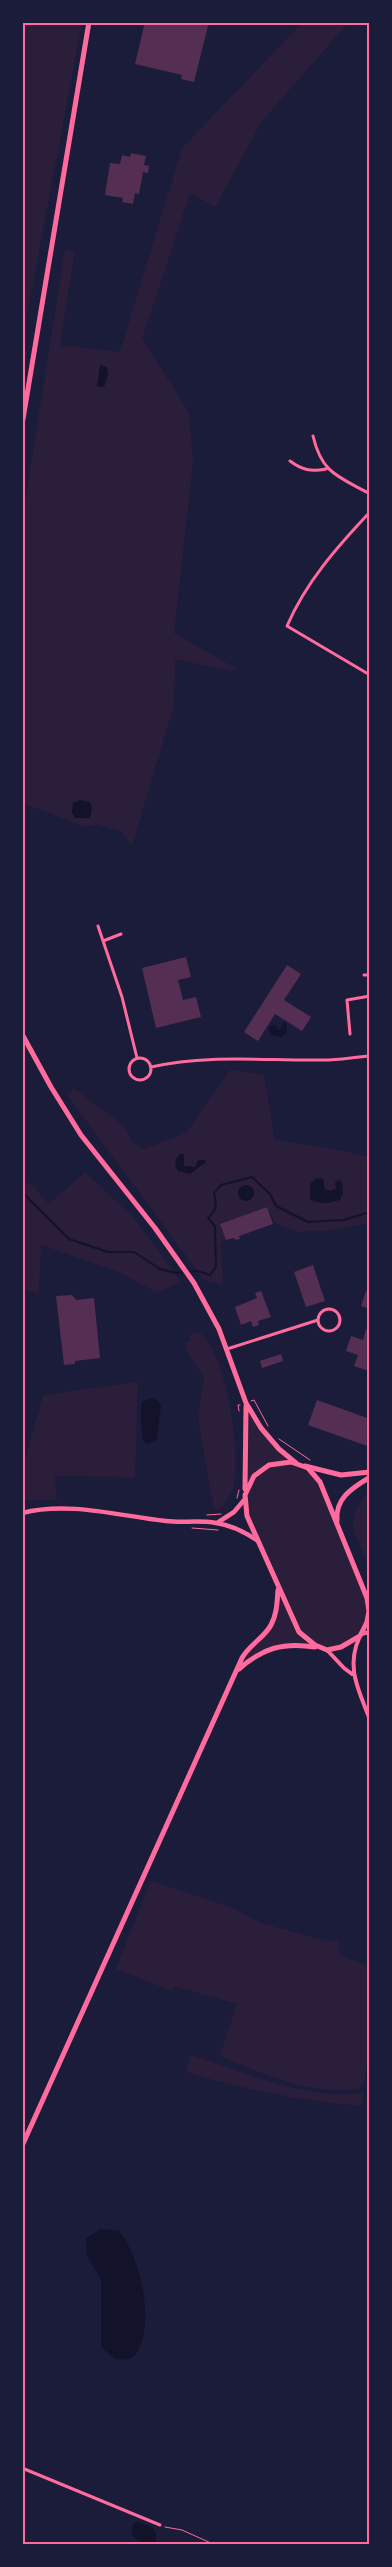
<svg xmlns="http://www.w3.org/2000/svg" width="392" height="2567" font-family="Montserrat,sans-serif">
	<style>
		.green { fill: #2a1e3b }
		.water { fill: #12122b }
		.lines { fill: none; stroke-linecap: round; stroke-linejoin: round }
		.stream { stroke: #12122b; stroke-width: 2 }
		.building { fill: #542f53 }
		.path { stroke: #ff6b9d; stroke-width: 1 }
		.minor { stroke: #ff6b9d; stroke-width: 3 }
		.tertiary { stroke: #ff6b9d; stroke-width: 4 }
		.secondary { stroke: #ff6b9d; stroke-width: 4.5 }
		.primary { stroke: #ff6b9d; stroke-width: 5 }
		.trunk { stroke: #ff6b9d; stroke-width: 5 }
		.neatline { fill: none; stroke: #ff6b9d; stroke-width: 2 }
	</style>
	<rect width="100%" height="100%" fill="#1b1b3a"/>
	<path class="green" d="M23 22 82 23 23 336 22 23Z
		M302 23H348L262 121 215 207 190 193 142 339 189 412 193 462 174 633 237 669 230 671 175 659 174 705 132 846 122 832 97 824 85 827 23 803V515L65 249 75 251 60 345 120 352 182 148Z
		M230 1070 264 1075 275 1140 335 1149 369 1157V1223L334 1230 298 1232 275 1223 267 1207 220 1224 226 1240 221 1242 223 1285 204 1280 67 1095 74 1088 124 1126 131 1141 144 1149 186 1133Z
		M85 1172 134 1218 181 1282 157 1293 117 1271 41 1245 39 1294 23 1289V1180L35 1188 49 1204Z
		M199 1332C227 1353 242 1454 233 1488 231 1494 225 1502 222 1508L214 1510 198 1419 204 1377 185 1349 186 1343 190 1341 189 1335Z
		M138 1382 135 1477 55 1476 57 1500H23V1467L43 1395Z
		M247 1404 269 1438 321 1481 367 1598C370 1626 357 1646 328 1649 311 1651 293 1640 274 1647 262 1651 249 1662 238 1669L242 1658 271 1625 278 1590 247 1516Z
		M369 1490V1558L366 1559C351 1524 346 1522 369 1490Z
		M151 1881 233 1908 261 1923 326 1941 338 1940 339 1954 369 1967 370 2026 365 2080 358 2089C311 2095 263 2074 220 2056L237 2004 174 1986 172 1991 116 1969Z
		M191 2055C247 2072 305 2101 364 2093L361 2106C300 2100 245 2090 186 2072Z"/>
	<path class="water" d="M100 365 107 367 108 375 104 387 97 386Z
		M80 800 90 802 92 807 90 818H75L72 813 73 803Z
		M284 1022 287 1025 286 1033 282 1037 270 1035 269 1026 275 1025 279 1031Z
		M180 1154H184V1166L195 1167 198 1160H205L206 1162 190 1174 178 1171C174 1164 174 1160 180 1154Z
		M317 1178 323 1179 325 1189 330 1191 336 1189 335 1183 338 1180 342 1182 343 1193 340 1200C329 1203 320 1205 310 1199V1184Z
		M238 1193a8 8 0 1 1 16 0a8 8 0 1 1-16 0Z
		M152 1398 158 1401 161 1406 156 1441 147 1444 142 1439 141 1405 144 1401Z
		M101 2229 119 2231C140 2257 153 2315 140 2346 138 2351 136 2356 130 2359 126 2360 119 2359 115 2359L101 2347V2280L87 2255 86 2238Z
		M139 2522 153 2528 156 2533V2541L150 2544C138 2542 127 2536 134 2523Z"/>
	<g class="lines">
		<path class="stream" d="M22 1192 69 1239 108 1252H134L160 1269 175 1273 198 1271 210 1275 216 1267 215 1226 208 1218C217 1210 217 1204 214 1193L221 1185 252 1177 270 1194 276 1206 308 1222 344 1220 370 1212"/>
	</g>
	<path class="building" d="M145 22H209L194 82 181 79 182 75 135 64Z
		M131 153 146 156 144 165 149 166 148 173 143 172 139 194 135 193 133 204 122 202 123 198 105 195 110 163 120 164 122 155 130 157Z
		M186 957 191 977 178 980 183 1000 196 997 201 1017 156 1028 142 968Z
		M287 965 301 974 284 1000 311 1017 302 1031 275 1014 258 1041 244 1032Z
		M267 1207 273 1224 239 1236 240 1239 235 1240 234 1238 226 1240 220 1224Z
		M313 1265 325 1301 306 1307 294 1272Z
		M261 1291 271 1317 258 1321 259 1325 253 1327 251 1321 241 1325 235 1307 257 1298 255 1293Z
		M366 1291 370 1292V1309L361 1306Z
		M72 1295 76 1300 94 1298 100 1358 75 1361V1364L64 1365 56 1296Z
		M366 1329 370 1330 369 1371 354 1366 358 1355 346 1351 351 1336 363 1340Z
		M281 1354 283 1361 262 1368 260 1361Z
		M317 1400 370 1419V1447L308 1425Z"/>
	<g class="lines">
		<path class="path" d="M251 1401 254 1400 268 1426
			M239 1411 238 1405H240
			M279 1439 310 1460
			M237 1498 239 1490
			M207 1515 221 1514
			M192 1528 218 1530
			M165 2527 182 2530 213 2544"/>
		<path class="minor" d="M313 436C322 474 338 476 370 494
			M290 461C302 470 311 472 326 469
			M370 512C337 547 306 582 287 626L370 675
			M98 926 122 997 137 1058
			M103 941 121 934
			M364 975H370
			M350 1034 347 1000 370 996
			M129 1069a11 11 0 1 1 22 0a11 11 0 1 1-22 0Z
			M151 1067C210 1054 264 1061 324 1060 339 1060 354 1057 370 1056
			M318 1320a11 11 0 1 1 22 0a11 11 0 1 1-22 0Z
			M227 1349 318 1320
			M22 2468 160 2525"/>
		<path class="tertiary" d="M361 1634 370 1632
			M360 1636C345 1668 359 1690 370 1720
			M327 1650 344 1668 352 1674"/>
		<path class="secondary" d="M22 1513C69 1501 119 1516 166 1521 183 1523 200 1520 216 1523 231 1525 245 1532 258 1541
			M217 1523 234 1512 245 1499"/>
		<path class="primary" d="M305 1466 341 1475 370 1472
			M337 1521C335 1498 352 1488 370 1477"/>
		<path class="trunk" d="M22 425 89 22
			M22 1034 51 1087 81 1135 155 1228 194 1283 219 1329 246 1403 261 1428 279 1449 296 1463
			M291 1462 308 1468 320 1482 367 1598 369 1611 367 1622 360 1636 341 1647 327 1650 315 1645 299 1632 247 1516 245 1495 254 1476 269 1465Z
			M245 1489 246 1406
			M239 1669C263 1648 283 1642 315 1647
			M22 2146 242 1658C249 1645 264 1638 271 1625 277 1614 277 1602 278 1590"/>
	</g>
	<rect width="392" height="2567" fill="none" stroke="#1b1b3a" stroke-width="48"/>
	<rect x="24" y="24" width="344" height="2519" class="neatline"/>
</svg>
